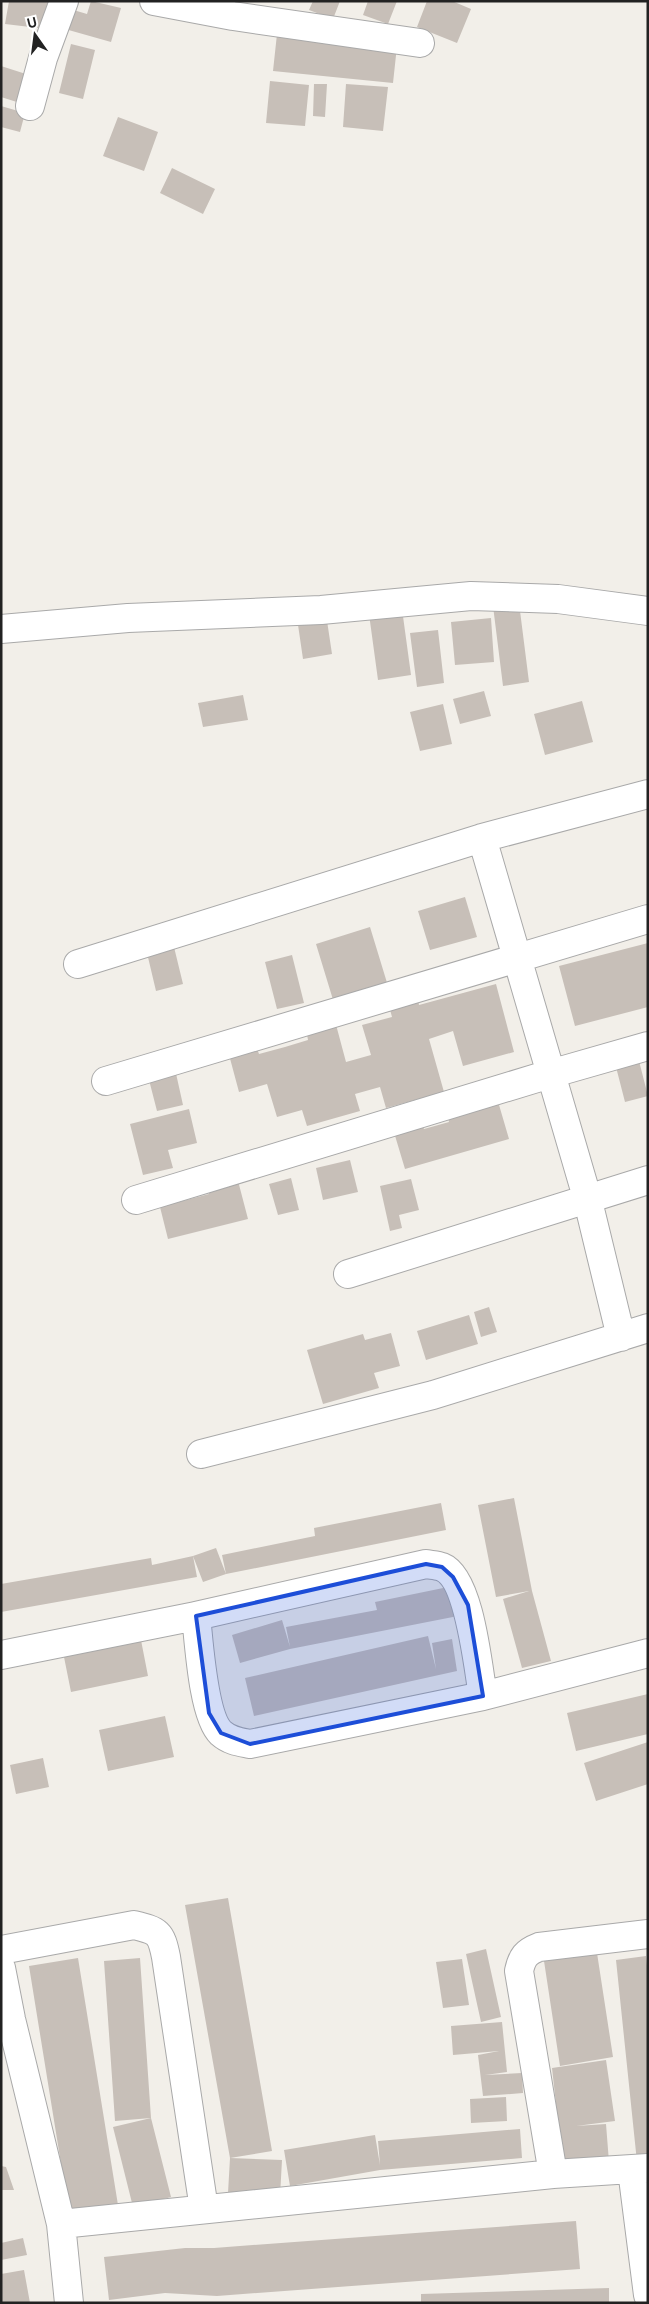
<svg xmlns="http://www.w3.org/2000/svg" width="649" height="2304" font-family="'DM Sans',sans-serif">
	<style>
		.building { fill: #c7bfb8 }
		.lines { fill: none; stroke-linecap: round; stroke-linejoin: round }
		.minor-casing { stroke: #a9a9a9; stroke-width: 30 }
		.minor { stroke: #fff; stroke-width: 28 }
		.marked { fill: #1d4ed8; fill-opacity: 0.2; stroke: #1d4ed8; stroke-width: 4; stroke-linejoin: round }
	</style>
	<rect width="100%" height="100%" fill="#f2efe9"/>
	<path class="building" d="M9 1 50 2 47 29 5 24Z
		M91 1 121 8 111 42 65 29 70 9 87 14Z
		M313 1H340L333 19 309 10Z
		M368 1H397L388 24 363 15Z
		M427 1H452L471 9 457 43 417 27Z
		M277 34 397 46 393 83 273 71Z
		M71 44 95 50 83 99 59 93Z
		M1 66 29 75 20 103 1 97Z
		M270 81 309 85 305 126 266 123Z
		M314 84H327L325 117 313 116Z
		M346 84 388 87 383 131 343 127Z
		M1 106 25 113 20 132 1 127Z
		M118 117 158 132 144 171 103 156Z
		M172 168 215 189 203 214 160 193Z
		M519 603 529 682 503 686 493 606Z
		M402 609 411 675 378 680 369 614Z
		M326 614 332 654 303 659 297 618Z
		M491 618 494 662 455 665 451 622Z
		M438 630 444 683 417 687 410 633Z
		M484 691 491 716 460 724 453 699Z
		M243 695 248 720 203 727 198 703Z
		M582 701 593 742 545 755 534 714Z
		M443 704 452 744 420 751 410 712Z
		M465 897 477 937 430 950 418 911Z
		M370 927 388 986 334 1003 316 944Z
		M648 943V1007L575 1026 559 966Z
		M174 947 183 984 156 991 147 953Z
		M292 955 304 1003 277 1009 265 962Z
		M496 984 514 1052 463 1066 453 1031 429 1039 444 1092 386 1108 380 1087 355 1094 360 1111 307 1126 302 1110 277 1117 267 1084 239 1092 228 1051 255 1043 259 1054 285 1047 308 1040 306 1029 335 1021 346 1062 371 1055 362 1025 392 1017 388 1002 417 994 419 1005Z
		M639 1061 648 1096 625 1102 616 1067Z
		M175 1069 183 1105 157 1111 148 1076Z
		M497 1098 509 1139 405 1169 393 1129 421 1121 424 1129 449 1122 447 1113Z
		M189 1109 197 1143 168 1150 173 1168 143 1175 130 1124Z
		M350 1160 358 1192 323 1200 316 1168Z
		M237 1177 248 1219 168 1239 160 1207 209 1194 207 1184Z
		M291 1178 299 1210 278 1215 269 1184Z
		M411 1179 419 1210 399 1215 402 1228 390 1231 380 1186Z
		M489 1307 497 1332 481 1337 474 1312Z
		M469 1315 478 1344 426 1360 417 1331Z
		M391 1333 400 1366 374 1373 379 1388 323 1404 307 1350 363 1334 365 1340Z
		M514 1498 532 1591 551 1661 522 1668 503 1599 529 1591 496 1597 478 1505Z
		M441 1503 446 1530 226 1574 203 1582 193 1556 216 1548 226 1574 222 1555 315 1536 314 1528Z
		M193 1556 197 1577 1 1612V1584L151 1558 152 1565Z
		M453 1586 458 1616 290 1649 240 1663 232 1635 282 1620 290 1647 286 1627 377 1610 375 1602Z
		M140 1635 148 1676 71 1692 63 1652Z
		M428 1636 436 1669 432 1643 452 1639 457 1671 254 1716 245 1678Z
		M648 1694V1734L576 1751 567 1713Z
		M165 1716 174 1757 108 1771 99 1730Z
		M648 1742V1784L596 1801 584 1763Z
		M43 1758 49 1787 16 1794 10 1765Z
		M228 1898 272 2151 230 2158 282 2160 280 2196 228 2193 230 2158 185 1905Z
		M486 1949 501 2017 481 2022 466 1954Z
		M597 1953 613 2057 560 2066 544 1961Z
		M646 1956 648 1975V2161L637 2162 616 1960Z
		M78 1958 118 2205 69 2213 29 1966Z
		M140 1958 151 2118 115 2121 104 1961Z
		M462 1959 469 2005 443 2008 436 1962Z
		M502 2022 507 2072 485 2075 522 2073 523 2093 483 2096 478 2055 499 2051 453 2055 451 2026Z
		M606 2060 615 2121 576 2126 606 2124 609 2162 563 2167 552 2068Z
		M506 2097 507 2121 471 2123 470 2099Z
		M151 2118 171 2197 133 2207 113 2127Z
		M520 2129 522 2158 380 2170 290 2186 284 2150 375 2135 380 2165 378 2141Z
		M1 2166 6 2167 14 2190H1Z
		M576 2221 580 2269 217 2296 165 2293 109 2300 104 2257 185 2248H214Z
		M23 2238 27 2255 1 2260V2243Z
		M24 2270 30 2303H1V2274Z
		M609 2288V2303H421V2294Z"/>
	<g class="lines">
		<defs>
			<path id="minor" d="M154 1 233 16 420 43
				M30 106 43 58 64 1
				M1 629 128 618 321 610 471 596 558 599 648 611
				M482 838 587 1197 621 1337
				M78 964 482 838 648 794
				M106 1081 648 919
				M136 1200 550 1074 648 1046
				M348 1274 648 1180
				M201 1454 433 1395 648 1328
				M196 1616 426 1564C431 1565 437 1565 442 1567 470 1578 478 1668 483 1696
				M1 1655 196 1616C199 1642 203 1716 221 1733 230 1741 240 1742 250 1744L483 1696 648 1653
				M1 1950 134 1925C158 1931 161 1932 166 1957L204 2209
				M1 1968 11 2019 61 2224 69 2303
				M632 2170 648 2295
				M553 2174 519 1971C522 1957 526 1952 539 1947L648 1934
				M61 2224 553 2174 648 2168"/>
		</defs>
		<use href="#minor" class="minor-casing"/>
		<use href="#minor" class="minor"/>
	</g>
	<path class="marked" d="M426 1564 442 1567 453 1577 468 1605 483 1696 250 1744 221 1733 209 1713 196 1616Z"/>
	<rect width="649" height="2304" fill="none" stroke="#222222" stroke-width="5"/>
	<g transform="translate(35 35) rotate(346)" stroke="#ffffff" stroke-width="4" paint-order="stroke">
	<path d="M0-4L9 19L0 12L-9 19Z" fill="#222222"/>
	<text y="-8" font-size="14" font-weight="bold" text-anchor="middle" fill="#222222">U</text>
	</g>
</svg>
